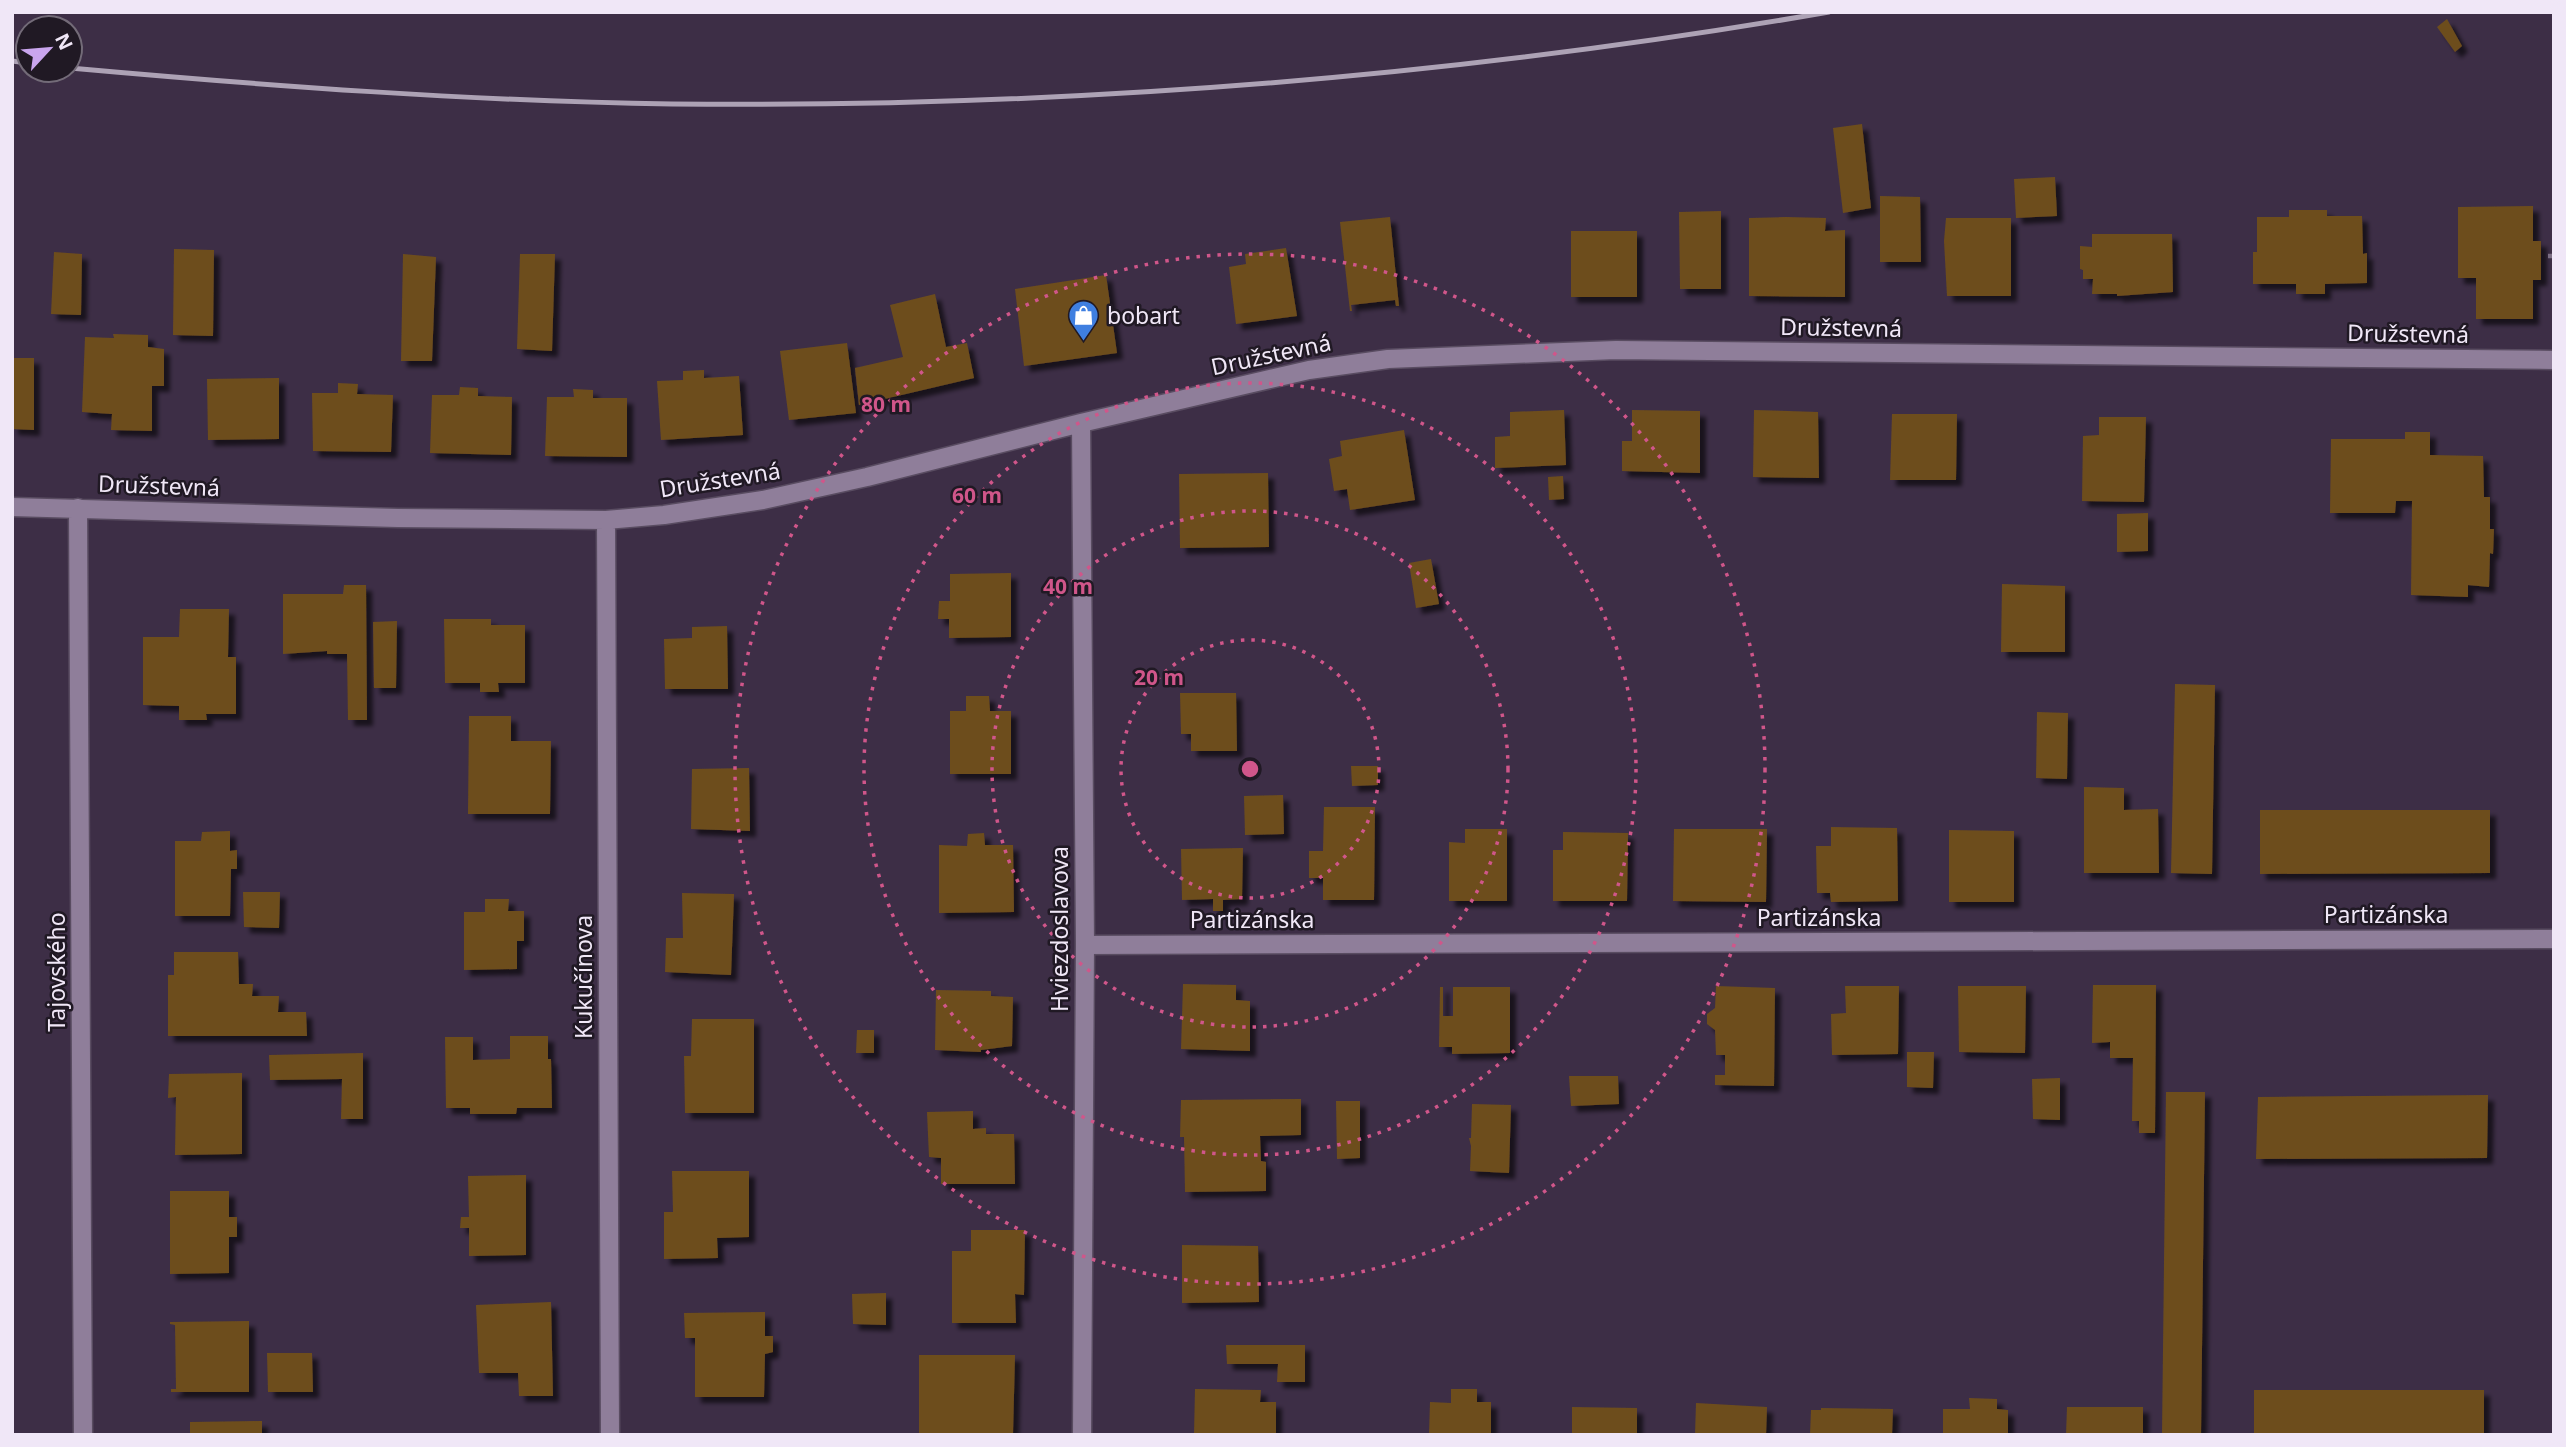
<svg xmlns="http://www.w3.org/2000/svg" width="2566" height="1447" font-family="'Noto Sans',sans-serif">
	<style>
		.building { fill: #6d4d1d; filter: url(#shadow) }
		.lines { fill: none; stroke-linecap: round; stroke-linejoin: round }
		.minor-casing { stroke: #594c61; stroke-width: 21 }
		.path { stroke: #7b6e83; stroke-width: 4.5; stroke-dasharray: 5 3.5; stroke-linecap: butt }
		.minor { stroke: #8f7e9a; stroke-width: 18 }
		.rail { stroke: #ada2b5; stroke-width: 5 }
		.ring { fill: none; stroke: #d0568a; stroke-width: 3.5; stroke-dasharray: 3.5 7 }
		.labels { text-anchor: middle; stroke-width: 5; stroke-linejoin: round; paint-order: stroke }
		.poi-label { font-size: 23px; fill: #f0e7f7; stroke: #201924; text-anchor: start }
		.street-label { font-size: 23px; fill: #f0e7f7; stroke: #201924 }
		.centre { fill: #d0568a; stroke: #201924; stroke-width: 3.5 }
		.ring-label { font-size: 21px; text-anchor: middle; font-weight: bold; fill: #d0568a; stroke: #201924; stroke-width: 5; stroke-linejoin: round; paint-order: stroke }
	</style>
	<defs>
		<filter id="shadow"><feDropShadow dx="6" dy="6" stdDeviation="2" flood-color="#0009"/></filter>
	</defs>
	<rect width="100%" height="100%" fill="#3d2e46"/>
	<path class="building" d="M2447 19 2462 46 2455 52 2437 27Z
		M1862 124 1871 208 1843 213 1833 128Z
		M2055 177 2057 216 2016 218 2014 179Z
		M1880 196 1920 197 1921 262H1880Z
		M2533 206V241H2541V280H2533V319H2476V278H2458V207Z
		M2289 210H2327V216H2362L2363 254 2367 253V283L2325 284V294H2296V284H2253V252H2257V217H2289Z
		M1721 211V289H1680L1679 212Z
		M1390 217 1399 306H1396L1395 300 1351 305 1352 311H1350L1340 222Z
		M1786 217 1826 218 1825 231 1845 230V297L1749 296V218Z
		M1946 218H2011V296H1947L1944 241Z
		M1571 231H1637V297H1571Z
		M2092 234H2172L2173 292 2117 296V294H2092L2093 279H2083V270L2080 269V246L2092 247Z
		M1286 248 1297 316 1236 324 1229 267 1246 264 1245 254Z
		M174 249 214 250 213 336 173 335Z
		M54 252 82 254 81 315 51 314Z
		M403 254 436 257 432 361H401Z
		M520 254H555L552 351 517 349Z
		M1106 275 1117 353 1024 366 1015 289Z
		M935 294 946 347 967 343 974 378 859 405 855 368 903 357 890 305Z
		M113 334 148 335V347L164 349V386H152V431L111 430 112 414 82 412 85 337 114 338Z
		M847 343 856 413 789 420 780 351Z
		M12 358H34V430L12 429Z
		M704 370V378L739 376 743 435 661 440 657 381 683 380V371Z
		M279 378V439L208 440 207 379Z
		M338 383 358 384 357 394 393 395 391 452 313 451 312 393H338Z
		M460 387 478 388V396L512 397 511 455 430 453 432 395H459Z
		M573 389 593 390V398H627V457L545 456 547 397H574Z
		M1564 410 1566 465 1495 468V437L1510 436V412Z
		M1632 410 1700 411V473L1622 471V441H1632Z
		M1754 410 1818 412 1819 478 1753 477Z
		M1892 414H1957L1956 480H1890Z
		M2099 417H2146L2144 502 2082 501 2083 436 2099 435Z
		M1404 430 1415 500 1350 510 1347 489 1334 491 1329 459 1342 456 1340 441Z
		M2405 432H2430V455L2483 456 2484 497H2490V529H2494L2493 554 2490 553 2489 587 2468 585V597L2411 595 2412 501H2396L2395 513H2330L2331 439H2405Z
		M1268 473 1269 547 1180 548 1179 474Z
		M1563 476 1564 499 1549 500 1548 477Z
		M2148 513V551L2117 552V514Z
		M1431 559 1439 604 1416 608 1409 563Z
		M1011 573V637L949 638V619H938L939 601H950V574Z
		M2002 584 2065 586V652H2001Z
		M344 585H366L367 720H348L347 654H327V651L283 654V594H343Z
		M180 609H229L228 657H236V714H206L207 720H179V706L143 705V637H179Z
		M444 619H491V625H525V683H498L499 692H480V683H445Z
		M397 621 396 688H374L373 622Z
		M727 626 728 689H665L664 639 692 638V627Z
		M2175 684 2215 685 2212 874 2171 873Z
		M1180 693H1236L1237 751H1191V734H1181Z
		M966 696H989L990 711H1011V774H950V711H966Z
		M2037 712 2068 713 2067 779 2036 778Z
		M469 716H511V741H551L550 814H468Z
		M1351 766H1378V785L1352 786Z
		M749 768 750 831 691 829 692 769Z
		M2084 787 2124 788V810L2158 809 2159 873H2084Z
		M1283 795 1284 834 1245 835 1244 796Z
		M1324 807H1375L1374 900H1323V878H1309V851H1323Z
		M2260 810H2490V873L2260 874Z
		M1831 827 1897 828 1898 901 1831 902 1830 893H1817L1816 846H1831Z
		M1465 829H1507V901H1449V842L1465 843Z
		M1674 829H1767L1766 902 1673 901Z
		M1949 830 2014 831V902H1949Z
		M230 831V851L237 850V869H231L230 916H175V841H201L202 832Z
		M1563 832 1628 833 1627 901H1553V850H1563Z
		M984 833 985 845H1013L1014 912 939 913V845L967 846 968 834Z
		M1243 848 1242 899 1223 900V911H1213V899L1182 900 1181 849Z
		M243 892H280L279 928 244 927Z
		M682 893 734 894 731 975 665 972 666 938H683Z
		M485 899H509L508 911H524V941H517V969L464 970V912H485Z
		M174 952H238L239 984H253L252 996H279L278 1012H306L307 1036H168V975H174Z
		M1183 984 1236 985V1000L1250 1001V1051L1181 1049Z
		M2093 985H2156L2155 1133H2139V1121H2132L2133 1058H2110V1042L2092 1043Z
		M1716 986 1775 988 1774 1086 1715 1085V1075H1725V1055H1716L1715 1030 1707 1024V1014L1715 1008Z
		M1845 986H1899L1898 1054 1832 1055 1831 1014 1846 1013Z
		M1958 986H2026L2025 1053 1959 1052Z
		M1440 987H1443V1016H1453V987H1510V1053L1452 1054V1047H1439Z
		M936 990 991 991V996L1013 997 1012 1046 981 1050V1052L935 1050Z
		M692 1019H754V1113H685L684 1056H691Z
		M857 1030H874V1053H856Z
		M510 1036H548V1059H551L552 1108H517L516 1114H470V1108H446L445 1037H473V1060L510 1059Z
		M1907 1052H1934L1933 1088 1907 1087Z
		M363 1053V1119H341L342 1079 270 1080 269 1055Z
		M242 1073V1154L175 1155 176 1097 168 1098 169 1074Z
		M1569 1076H1618L1619 1104 1571 1106Z
		M2060 1078V1120L2033 1119 2032 1079Z
		M2166 1092H2205L2201 1435H2162Z
		M2488 1095 2487 1158 2256 1159 2258 1097Z
		M1301 1099V1135L1260 1136 1261 1161 1266 1162V1191L1185 1192 1184 1137H1180L1181 1100Z
		M1336 1101H1360V1158L1337 1159Z
		M1472 1104 1511 1105 1509 1173 1470 1171 1471 1146 1469 1138H1471Z
		M973 1111V1129L986 1128V1134H1014L1015 1184H941V1158L929 1157 927 1112Z
		M672 1171H749V1237L717 1238 718 1258 664 1259V1212H673Z
		M526 1175V1255L469 1256V1228H460L461 1217H469L468 1176Z
		M170 1191H229V1217H237V1237H229V1273L170 1274Z
		M971 1230H1025L1024 1295 1015 1294 1016 1323H952V1251H971Z
		M1182 1245 1258 1246 1259 1302 1182 1303Z
		M886 1293V1325L853 1324 852 1294Z
		M551 1302 553 1396H519L518 1373H479L476 1305Z
		M765 1312V1336H773V1352L765 1354 764 1397H695V1338H685L684 1313Z
		M249 1321V1392H171V1389H176L175 1325 170 1324V1322Z
		M1226 1345H1305V1382H1277L1278 1364H1227Z
		M267 1353H312L313 1392H268Z
		M919 1355H1015L1013 1434 919 1435Z
		M1195 1389 1261 1390 1260 1402H1276V1435H1194Z
		M1451 1389H1477V1402H1491V1435H1429L1430 1402 1451 1403Z
		M2254 1390H2484V1435H2254Z
		M1969 1398 1997 1399V1409L2008 1410V1435H1943V1409H1970Z
		M1696 1403 1767 1407 1766 1435H1695Z
		M1572 1407 1637 1408V1435H1572Z
		M2067 1407H2143V1435H2066Z
		M1821 1408 1893 1409 1892 1435H1810L1811 1410H1821Z
		M262 1421V1435H190V1422Z"/>
	<g class="lines">
		<defs>
			<path id="minor" d="M1081 423 1085 945 1082 1435
				M12 507 398 518 606 520 664 515 763 500 867 477 1081 423 1309 370 1388 359 1616 350 2554 360
				M78 508 83 1435
				M606 520 610 1435
				M1085 945 2554 939"/>
		</defs>
		<use href="#minor" class="minor-casing"/>
		<path class="path" d="M2548 256H2554"/>
		<use href="#minor" class="minor"/>
		<path class="rail" d="M12 61 28 63
			M70 68C270 86 471 101 672 104 1058 108 1448 78 1829 12"/>
	</g>
	<g class="ring">
		<circle cx="1250" cy="769" r="129"/>
		<circle cx="1250" cy="769" r="258"/>
		<circle cx="1250" cy="769" r="386"/>
		<circle cx="1250" cy="769" r="515"/>
	</g>
	<defs>
		<symbol id="shop-pin" viewBox="-11 -11 22 30"><path d="M0 17L-7.5 6A9.5 9.5 0 1 1 7.5 6Z" fill="#3f7fe0" stroke="#201924"/><path d="M-5-2.5h2.3a2.7 3.5 0 0 1 5.4 0H5L5.5 6h-11ZM-1.5-2.5h3a1.5 2.3 0 0 0-3 0Z" fill="#fff"/></symbol>
	</defs>
	<g fill-rule="evenodd">
		<use href="#shop-pin" x="1066" y="298" width="35" height="47"/>
	</g>
	<g class="labels">
		<g class="poi-label">
			<text x="1107" y="324">bobart</text>
		</g>
		<g class="street-label">
			<text transform="translate(1841 328) rotate(1)" y="8">Družstevná</text>
			<text transform="translate(2408 334) rotate(1)" y="8">Družstevná</text>
			<text transform="translate(1271 355) rotate(-12)" y="8">Družstevná</text>
			<text transform="translate(720 480) rotate(-9)" y="8">Družstevná</text>
			<text transform="translate(159 486) rotate(2)" y="8">Družstevná</text>
			<text x="2386" y="923">Partizánska</text>
			<text x="1819" y="926">Partizánska</text>
			<text x="1252" y="928">Partizánska</text>
			<text transform="translate(1060 929) rotate(-90)" y="8">Hviezdoslavova</text>
			<text transform="translate(57 972) rotate(-90)" y="8">Tajovského</text>
			<text transform="translate(584 977) rotate(-90)" y="8">Kukučínova</text>
		</g>
	</g>
	<circle cx="1250" cy="769" r="10" class="centre"/>
	<g class="ring-label">
		<text x="886" y="412">80 m</text>
		<text x="977" y="503">60 m</text>
		<text x="1068" y="594">40 m</text>
		<text x="1159" y="685">20 m</text>
	</g>
	<rect width="2566" height="1447" fill="none" stroke="#f0e7f7" stroke-width="28"/>
	<g transform="translate(49 49) rotate(64)"><circle r="33" fill="#201924" stroke="#736b78" stroke-width="2"/>
	<path d="M0-5L12 26L0 18L-12 26Z" fill="#c9a5ee"/>
	<text y="-10" font-size="19" font-weight="bold" text-anchor="middle" fill="#f0e7f7">N</text>
	</g>
</svg>
